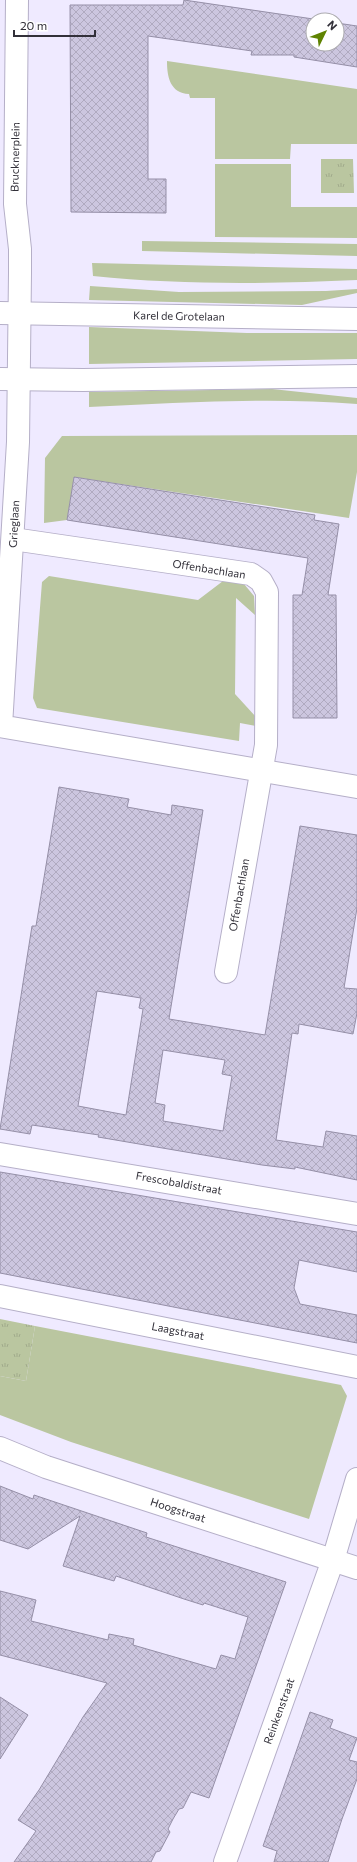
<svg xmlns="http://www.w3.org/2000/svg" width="357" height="1862" font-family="Commissioner,sans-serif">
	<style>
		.green { fill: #bac6a0 }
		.park { fill: url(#park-tufts) }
		.building { fill: url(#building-cross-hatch); stroke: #958fa7; fill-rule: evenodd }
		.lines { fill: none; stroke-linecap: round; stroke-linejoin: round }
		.street-casing { stroke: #b5afc8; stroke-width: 24 }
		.secondary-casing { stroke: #b5afc8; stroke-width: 24 }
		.primary-casing { stroke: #b5afc8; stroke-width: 24 }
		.street { stroke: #fff; stroke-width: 22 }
		.secondary { stroke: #fff; stroke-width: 22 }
		.primary { stroke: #fff; stroke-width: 22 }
		.labels { text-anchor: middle; stroke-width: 3.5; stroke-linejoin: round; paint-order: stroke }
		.street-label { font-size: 11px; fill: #323039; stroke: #fff }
	</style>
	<defs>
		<pattern id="park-tufts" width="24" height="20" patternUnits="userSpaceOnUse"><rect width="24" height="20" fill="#bac6a0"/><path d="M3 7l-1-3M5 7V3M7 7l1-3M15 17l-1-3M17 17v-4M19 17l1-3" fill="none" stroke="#a0aa8b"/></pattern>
		<pattern id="building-cross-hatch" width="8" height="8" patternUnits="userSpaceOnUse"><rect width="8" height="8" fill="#ccc6df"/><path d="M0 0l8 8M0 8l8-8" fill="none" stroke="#b0aac0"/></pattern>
	</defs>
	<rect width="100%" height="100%" fill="#efeaff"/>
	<path class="green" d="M167 61 357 89V144H291L290 159H215V98H190L189 94C170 93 167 77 167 61Z
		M215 164H291V207H357V238L215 237Z
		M142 241 357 244V256L142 251Z
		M92 263 357 269V280C269 284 180 285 93 276Z
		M90 286 179 292 326 291 357 289V293L302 305 89 300Z
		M89 327 247 333H357V359L89 364Z
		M272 389 357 398V404C268 397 179 403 89 407V392Z
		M357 435V472L349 518 74 477 67 520 44 523 45 458 62 436Z
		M49 576 198 600 223 581 244 584 254 596 255 615 236 598 235 694 257 718 256 726 240 723 239 741 37 708 33 698 42 582Z
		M35 1326 341 1385 347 1396 309 1519 71 1442 0 1415V1376L26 1381Z"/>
	<path class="park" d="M321 159H353L354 193H321Z
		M0 1319 35 1326 26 1381 0 1376Z"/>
	<path class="building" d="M184 0 320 20H313V44H337V23L357 26V67L294 57V55H251L252 51 148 36V179H166V213L71 212 70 5H183Z
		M74 477 315 515 314 520 339 524 328 595H336L337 718H293V595H302L308 558 67 520Z
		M59 787 129 799 127 807 171 815 172 805 203 810 169 1019 265 1035 300 826 357 835V908L344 988 357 989V1013L353 1034 299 1024 298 1034 292 1033 276 1140 323 1147 326 1131 357 1136V1180L295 1167V1169L262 1165 98 1137 99 1135 32 1125 30 1134 0 1129 32 926H36ZM97 991 141 998 139 1008 143 1009 126 1115 78 1106ZM163 1050 225 1060 222 1074 232 1076 223 1131 163 1121 165 1105 155 1103Z
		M0 1172 357 1232V1272L299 1260 294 1288 300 1304 357 1315V1343L0 1273Z
		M0 1486 33 1499 34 1495 147 1533 146 1537 286 1582 209 1798 191 1792 183 1808 179 1809 173 1819 168 1829 170 1832 160 1851 156 1852 151 1862H14L36 1831 18 1820 39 1790 83 1717 107 1683 0 1655V1591L36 1600 31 1621 108 1640 109 1634 134 1639 133 1645 216 1669 221 1655 235 1659 248 1617 204 1603 203 1605 184 1599 116 1576 114 1581 63 1566 80 1516 28 1549 0 1540Z
		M0 1697 28 1715 0 1759Z
		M310 1712 333 1720 330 1728 357 1738 349 1760 357 1762V1779L342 1819 328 1862H274L277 1851 263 1846Z"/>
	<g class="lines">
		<defs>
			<path id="street" d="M13 539 251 574 261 581 267 592 266 745 226 972
				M0 1154 357 1214
				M0 1296 357 1367
				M225 1862 333 1560 357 1479"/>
			<path id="secondary" d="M0 726 357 787
				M1 726 18 442 20 273V249L15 204 17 0
				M0 1448 46 1467 357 1568"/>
			<path id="primary" d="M0 313 357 319
				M0 379 83 380 357 376"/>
		</defs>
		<use href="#street" class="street-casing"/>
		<use href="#secondary" class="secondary-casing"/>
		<use href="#primary" class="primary-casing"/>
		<use href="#street" class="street"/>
		<use href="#secondary" class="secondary"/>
		<use href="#primary" class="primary"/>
	</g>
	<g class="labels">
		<g class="street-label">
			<text transform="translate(15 157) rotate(-89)" y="4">Brucknerplein</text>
			<text transform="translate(179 316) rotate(1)" y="4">Karel de Grotelaan</text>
			<text transform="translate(14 524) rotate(-87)" y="4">Grieglaan</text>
			<text transform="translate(209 569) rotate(9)" y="4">Offenbachlaan</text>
			<text transform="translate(239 895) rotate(-80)" y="4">Offenbachlaan</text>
			<text transform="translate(179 1183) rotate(10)" y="4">Frescobaldistraat</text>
			<text transform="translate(178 1331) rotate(11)" y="4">Laagstraat</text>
			<text transform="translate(178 1510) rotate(18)" y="4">Hoogstraat</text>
			<text transform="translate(279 1711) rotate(-70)" y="4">Reinkenstraat</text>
		</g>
	</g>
	<g transform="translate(325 32) rotate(47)"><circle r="19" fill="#ffffff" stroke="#adacb0"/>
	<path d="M0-3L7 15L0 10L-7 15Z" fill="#5f8301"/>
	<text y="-6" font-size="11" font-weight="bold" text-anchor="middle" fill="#323039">N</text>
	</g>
	<path d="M14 30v6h81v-6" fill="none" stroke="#323039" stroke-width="2"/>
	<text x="20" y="30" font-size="12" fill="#323039" stroke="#ffffff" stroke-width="3" paint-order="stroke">20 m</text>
</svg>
